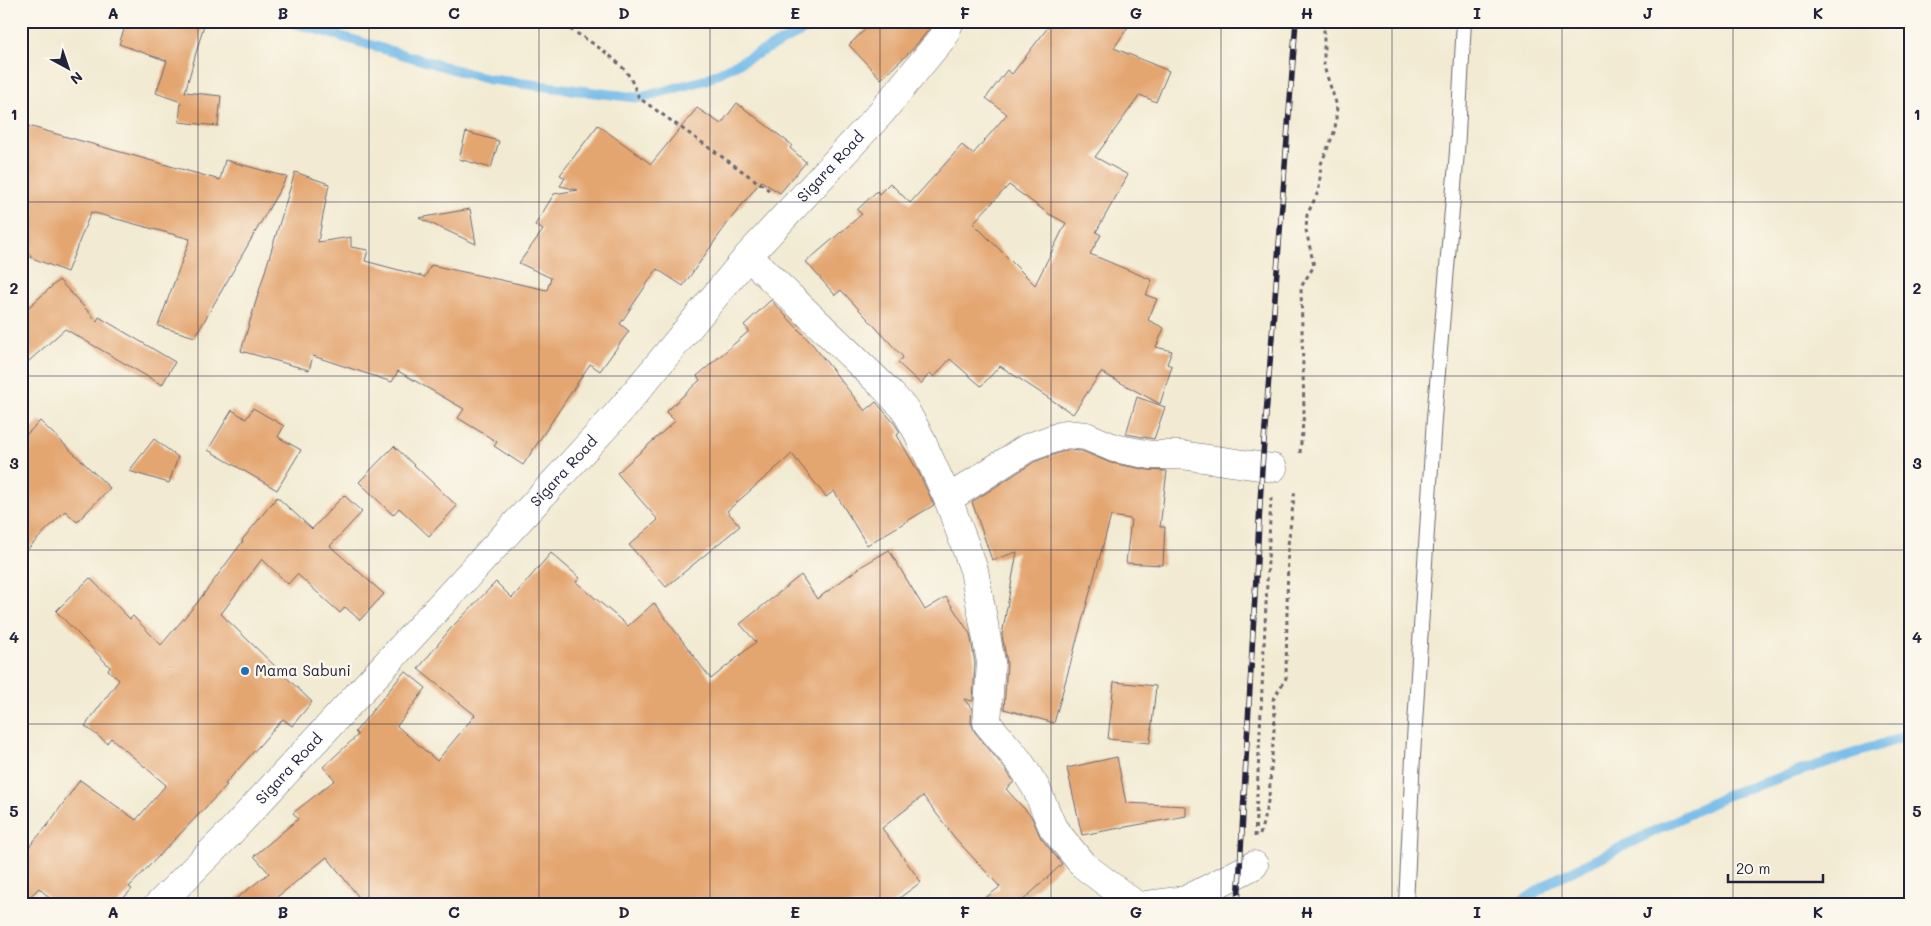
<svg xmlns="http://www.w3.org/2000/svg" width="1931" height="926" font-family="Mali,sans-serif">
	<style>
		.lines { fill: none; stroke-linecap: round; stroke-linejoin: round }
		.stream { stroke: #6fb9e8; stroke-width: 10 }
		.building { fill: #e4a671; fill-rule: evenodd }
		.service-casing { stroke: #6b6870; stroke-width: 16 }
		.minor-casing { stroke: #6b6870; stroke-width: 29 }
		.path { stroke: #6b6870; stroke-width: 3; stroke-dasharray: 4 4; stroke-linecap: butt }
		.service { stroke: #fff; stroke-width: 14 }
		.minor { stroke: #fff; stroke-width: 28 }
		.rail-casing { stroke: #22223b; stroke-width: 5.5 }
		.rail { stroke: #fbf7ec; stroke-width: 4; stroke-dasharray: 11; stroke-linecap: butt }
		.grid { fill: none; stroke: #22223b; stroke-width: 1; stroke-opacity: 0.55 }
		.poi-dot { fill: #1f6fb2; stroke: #fbf7ec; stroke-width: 2 }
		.labels { text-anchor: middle; stroke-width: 5; stroke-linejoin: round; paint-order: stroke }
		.street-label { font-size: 15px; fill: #22223b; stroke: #fbf7ec }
		.poi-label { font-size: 15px; fill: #22223b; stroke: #fbf7ec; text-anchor: start }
		.neatline { fill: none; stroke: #22223b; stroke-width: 2 }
		.grid-label { font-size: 16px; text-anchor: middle; font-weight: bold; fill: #22223b }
	</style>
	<rect width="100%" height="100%" fill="#fbf7ec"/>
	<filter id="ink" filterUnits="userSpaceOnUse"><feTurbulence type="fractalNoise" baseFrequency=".02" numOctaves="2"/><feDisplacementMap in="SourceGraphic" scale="10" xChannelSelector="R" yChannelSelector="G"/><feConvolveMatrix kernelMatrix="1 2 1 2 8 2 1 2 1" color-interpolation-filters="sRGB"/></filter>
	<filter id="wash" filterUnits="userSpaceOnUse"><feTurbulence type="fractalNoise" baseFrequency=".0096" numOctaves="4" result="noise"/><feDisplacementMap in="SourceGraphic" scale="20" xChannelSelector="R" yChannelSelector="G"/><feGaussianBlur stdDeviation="1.12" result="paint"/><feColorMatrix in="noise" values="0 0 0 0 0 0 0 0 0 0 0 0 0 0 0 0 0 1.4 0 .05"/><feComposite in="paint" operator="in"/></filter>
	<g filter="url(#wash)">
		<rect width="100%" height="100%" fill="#f2ead2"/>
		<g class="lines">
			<path class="stream" d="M288 21 487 79 639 98 705 80 822 21
				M1517 905 1554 880 1730 794 1910 735"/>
		</g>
		<g id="blocks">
			<path class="building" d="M127 21H205L185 92 221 96 218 126 179 122 181 102 156 93 167 61 119 44Z
				M874 21H933L930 28 913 49 881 79 849 45Z
				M1053 21H1132L1114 48 1169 71 1156 102 1140 95 1095 157 1128 175 1096 232 1101 235 1090 254 1152 280 1146 295 1157 299 1148 320 1164 328 1156 347 1172 351 1167 364 1172 366 1160 404 1101 372 1073 414 1000 366 981 386 950 359 934 377 930 373 921 384 898 363 903 357 841 290 835 295 806 262 862 214 857 210 877 191 879 194 890 183 910 203 962 145 973 154 1007 114 986 98 1007 70 1012 74ZM1009 185 1049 214 1066 223 1035 285 973 223Z
				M737 103 792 145 790 148 806 162 780 193 761 181 729 221 683 286 657 269 620 324 629 331 600 371 590 364 523 465 494 446 497 442 458 418 464 409 398 371 392 382 313 356 309 370 241 351 295 172 329 184 318 242 351 237V247L368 250 365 261 425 277 431 265 547 290 551 278 519 263 543 230 535 225 554 194 578 190 560 186 565 178 560 175 598 125 651 164 697 108 721 124Z
				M21 124 220 180 225 160 287 177 195 337 158 326 190 239 91 212 67 272 30 257 31 255 21 249Z
				M466 132 499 141 491 168 459 159Z
				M470 209 476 244 419 218Z
				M59 280 97 321 99 317 175 362 162 385 65 329 21 368V314Z
				M771 300 813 345 865 411 876 402 894 423 900 432 897 435 920 475 934 505 867 545 834 491 826 497 792 454 727 511 740 526 666 587 629 545 658 520 617 473 675 421 666 412 700 380 697 376 749 331 744 325Z
				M1137 397 1165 407 1154 439 1126 434Z
				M253 408 284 426 278 437 301 450 277 490 208 450 232 410 246 419Z
				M40 421 110 488 77 522 65 511 21 556V440Z
				M154 439 178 457 169 483 129 471Z
				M394 446 457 506 429 536 399 508 393 515 359 482Z
				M1067 450 1082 451 1111 463 1148 470 1167 471 1160 527H1165L1163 565 1126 563 1131 519 1111 516 1054 723 1004 709 1007 663 1002 635 1017 552 992 560 972 502 1034 462Z
				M344 495 362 512 330 546 384 594 360 620 345 607 340 613 297 574 288 584 262 559 221 614 312 702 292 726 283 719 225 784 227 785 129 887 132 889 117 905H57L39 888 21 905V856L47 826 80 780 136 820 166 785 111 738 107 743 85 726 119 680 108 670 110 667 56 611 90 578 130 619 133 616 161 645 197 603 243 541 242 540 277 497 312 529Z
				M889 550 925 610 946 597 970 634 975 663 973 701 964 699 972 709 971 722 975 732 1006 770 1014 782 1006 789 1031 816 1041 838 1062 864 1018 905H976L1000 887 955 838 923 796 882 828 921 882 890 905H365L327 857 267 905H228L269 873 254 856 298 819 293 813 335 780 323 767 358 735 355 732 405 671 426 688 397 726 437 761 475 715 418 669 451 628 496 582 512 598 551 553 580 578 576 582 628 626 654 603 711 679 756 642 740 624 801 575 817 599 862 566Z
				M1114 682 1156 686 1150 743 1108 739Z
				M1117 757 1126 803 1186 806V816L1082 835 1067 768Z"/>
		</g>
	</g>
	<g filter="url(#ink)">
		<use href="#blocks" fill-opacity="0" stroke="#6b6870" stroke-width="1"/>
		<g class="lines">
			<defs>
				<path id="service" d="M1406 905 1413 756 1434 418 1457 152 1464 21"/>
				<g id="minor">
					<path d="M748 256 883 386 904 408 918 433 948 499 974 570 991 662 987 723 1019 761 1036 788 1053 828 1083 865 1136 905"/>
					<path d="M948 499 1027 448 1066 434 1086 436 1114 448 1151 455H1181L1273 468"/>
					<path id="s1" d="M158 905 228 835 619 412 748 256 879 115 944 36 950 21"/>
					<path d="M1147 905 1186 900 1254 865"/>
				</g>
			</defs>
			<use href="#service" class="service-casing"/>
			<use href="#minor" class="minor-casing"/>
			<path class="path" d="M556 21C578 34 616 55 629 76 633 83 636 91 639 98L769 190
				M1300 453 1304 412 1301 287 1314 266 1306 230 1307 215 1319 190 1321 164 1335 130 1337 106 1324 67V21
				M1260 835 1269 797 1275 716 1273 700 1286 678 1288 545 1295 489
				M1255 837 1271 498"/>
			<use href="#service" class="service"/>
			<use href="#minor" class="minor"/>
			<defs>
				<path id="rail" d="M1238 905 1262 468 1296 21"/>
			</defs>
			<use href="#rail" class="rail-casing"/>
			<use href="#rail" class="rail"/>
		</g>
	</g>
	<path class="grid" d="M198 21V905M369 21V905M539 21V905M710 21V905M880 21V905M1051 21V905M1221 21V905M1392 21V905M1562 21V905M1733 21V905M21 202H1910M21 376H1910M21 550H1910M21 724H1910"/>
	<circle class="poi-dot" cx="245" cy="671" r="5"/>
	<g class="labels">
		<g class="street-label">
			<text dy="5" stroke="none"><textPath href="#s1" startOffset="999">Sigara Road</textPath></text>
			<text dy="5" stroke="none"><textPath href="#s1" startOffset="594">Sigara Road</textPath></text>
			<text dy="5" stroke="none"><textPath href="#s1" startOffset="189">Sigara Road</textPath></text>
		</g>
		<g class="poi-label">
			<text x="255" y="676">Mama Sabuni</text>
		</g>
	</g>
	<rect width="1931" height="926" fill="none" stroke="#fbf7ec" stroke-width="55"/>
	<g transform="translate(68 68) rotate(140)" stroke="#fbf7ec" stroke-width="4" paint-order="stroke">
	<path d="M0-4L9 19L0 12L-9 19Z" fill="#22223b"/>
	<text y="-8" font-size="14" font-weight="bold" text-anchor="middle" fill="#22223b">N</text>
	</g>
	<path d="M1728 874v8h95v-8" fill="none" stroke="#22223b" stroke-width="2.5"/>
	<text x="1736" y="874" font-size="15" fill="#22223b" stroke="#fbf7ec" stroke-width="4" paint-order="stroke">20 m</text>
	<rect x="28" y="28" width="1876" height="870" class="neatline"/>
	<g class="grid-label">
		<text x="113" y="19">A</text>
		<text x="283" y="19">B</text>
		<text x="454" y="19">C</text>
		<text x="624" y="19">D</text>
		<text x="795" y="19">E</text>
		<text x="965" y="19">F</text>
		<text x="1136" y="19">G</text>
		<text x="1307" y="19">H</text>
		<text x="1477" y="19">I</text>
		<text x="1648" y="19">J</text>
		<text x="1818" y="19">K</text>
		<text x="14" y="120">1</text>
		<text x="1917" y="120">1</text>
		<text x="14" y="294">2</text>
		<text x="1917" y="294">2</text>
		<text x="14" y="469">3</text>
		<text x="1917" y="469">3</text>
		<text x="14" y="643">4</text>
		<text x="1917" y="643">4</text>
		<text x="14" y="817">5</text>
		<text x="1917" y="817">5</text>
		<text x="113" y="918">A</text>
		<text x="283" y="918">B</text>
		<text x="454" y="918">C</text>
		<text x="624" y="918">D</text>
		<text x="795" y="918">E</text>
		<text x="965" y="918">F</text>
		<text x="1136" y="918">G</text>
		<text x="1307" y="918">H</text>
		<text x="1477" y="918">I</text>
		<text x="1648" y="918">J</text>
		<text x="1818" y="918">K</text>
	</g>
</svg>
